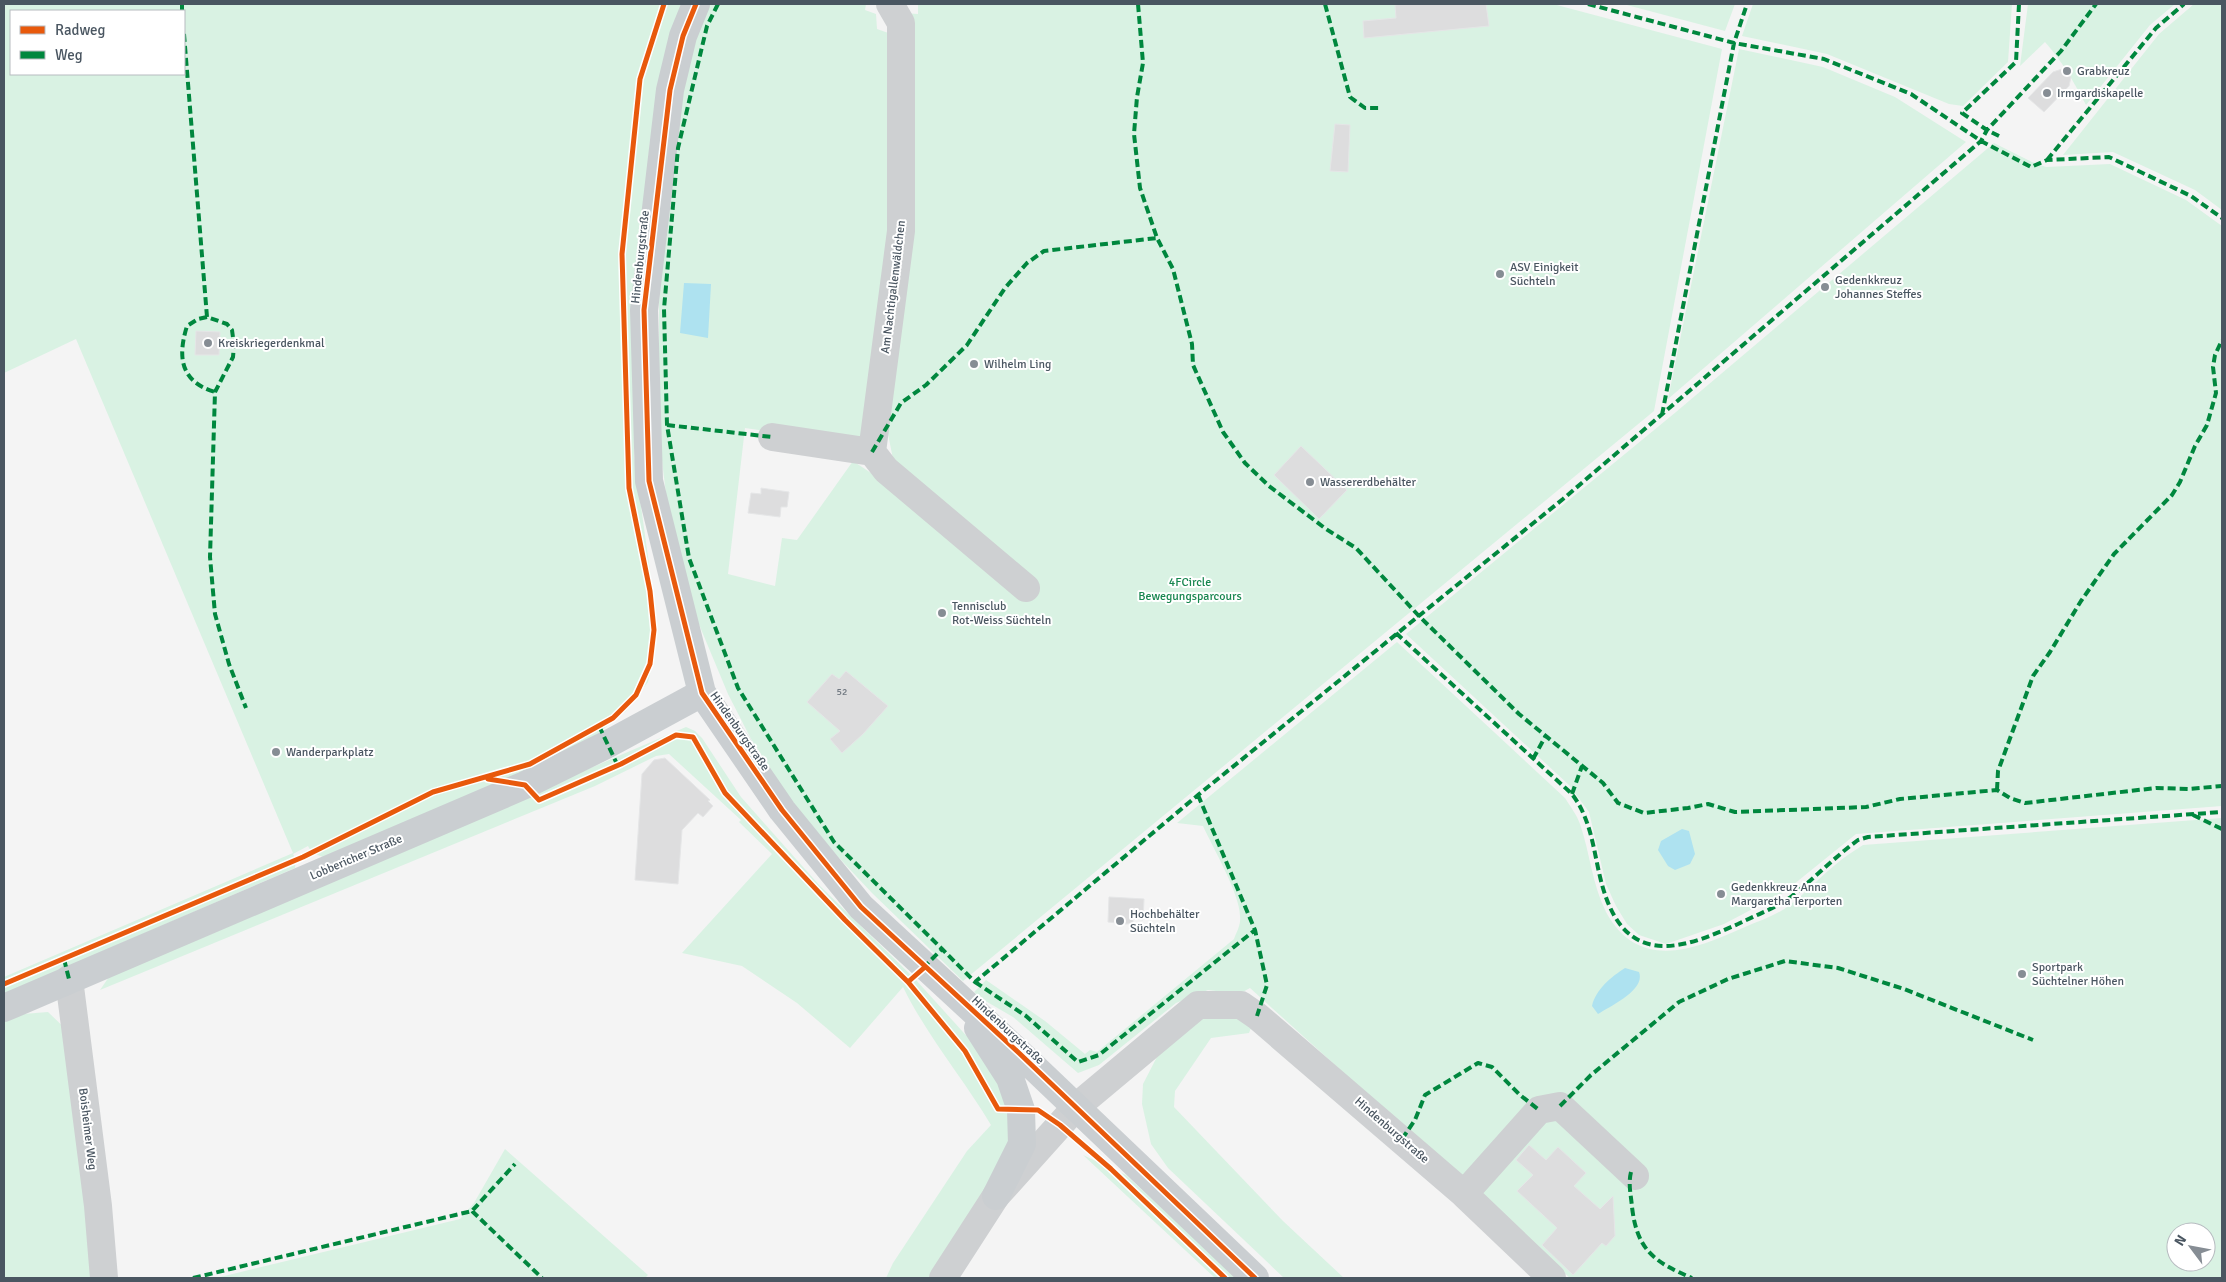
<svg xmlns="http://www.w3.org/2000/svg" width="2226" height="1282" font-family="Signika,sans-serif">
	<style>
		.green { fill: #d9f2e3; fill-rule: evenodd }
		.water { fill: #aee2f0 }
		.building { fill: #ddddde; stroke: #e5e6e7 }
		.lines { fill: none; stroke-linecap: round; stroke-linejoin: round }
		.minor { stroke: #ced0d2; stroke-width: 28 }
		.major { stroke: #caced1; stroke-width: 28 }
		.quiet { stroke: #00873e; stroke-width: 4; stroke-dasharray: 8 4; stroke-linecap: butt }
		.cycleway-casing { stroke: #fff; stroke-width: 8 }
		.cycleway { stroke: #e8590c; stroke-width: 5 }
		.poi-dot { fill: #868d94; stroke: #fff; stroke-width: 2 }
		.labels { text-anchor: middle; stroke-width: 4; stroke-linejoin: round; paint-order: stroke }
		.number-label { font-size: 10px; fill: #707881 }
		.poi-label { font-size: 12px; fill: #4a5661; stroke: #fff; text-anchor: start }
		.street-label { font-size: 12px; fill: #4a5661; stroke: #fff }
		.park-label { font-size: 12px; fill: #17864f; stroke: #fff }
	</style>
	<rect width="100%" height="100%" fill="#f4f4f4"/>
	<path class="green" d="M4 4H686L672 39 650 141 635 307 634 456 656 614 655 654 648 682 626 711 596 735 550 763 323 857 312 853 308 846 293 854 296 860 295 868 4 994V977L293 853 76 339 4 373ZM11 11H184V74H11Z
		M707 4H866L865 10 876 14 877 29 894 35 896 173 864 437 851 444 745 428 728 574 775 586 782 538 797 540 853 461 886 483 893 459 887 429 905 13 918 14V4H1553L1722 49 1654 411 963 981 872 893 826 844 790 801 751 739 728 694 698 622 667 502 659 436V303L669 147 700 19Z
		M1623 4H1735L1725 31Z
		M1753 4H2012L2008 62 1963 106 1949 104 1827 54 1742 36Z
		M2028 4H2175L2150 25 2086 105C2074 82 2062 61 2045 42L2020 66Z
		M2194 4H2222V210L2195 190 2113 152 2063 155 2159 34Z
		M1739 49 1823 67 1895 97 1966 142 1668 399Z
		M1994 143 2032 162 2046 167 2110 164 2186 200 2222 226V806L1856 834 1783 893 1724 924 1666 944 1639 935 1627 924 1616 906 1606 884 1589 812 1569 785 1406 634 1676 412Z
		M1397 642 1565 798C1570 806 1577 815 1580 824 1590 853 1592 884 1606 912 1639 973 1696 949 1745 927 1759 921 1775 916 1787 907 1804 895 1819 878 1835 865 1844 857 1854 851 1863 845L2222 818V1278H1570L1250 988 1239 994 1208 990 1176 1003 1099 1065 1078 1073 1013 1017 982 999 974 992 986 980 1045 1021 1085 1054 1090 1050 1097 1052 1234 939C1237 931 1241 925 1240 916 1240 894 1213 848 1203 826L1177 823ZM2176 1232H2206V1262H2176Z
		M686 727 695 731 702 738 741 797 820 886 916 980 991 1063 1011 1098V1150L930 1278H886L893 1263 967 1151 991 1125C963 1078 927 1036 903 987L850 1048 797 1003 742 966 682 953 772 854 739 822 741 820 669 754 656 756 595 786 100 990 111 974Z
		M48 1012 73 1036 96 1278H4V1022L23 1014Z
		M1204 1017H1241L1252 1025 1249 1033 1211 1038 1175 1091 1174 1107 1283 1221 1344 1278H1284L1168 1168 1151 1144 1142 1104 1143 1084 1160 1051Z
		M505 1149 648 1275 645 1278H216L460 1219 474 1203Z
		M1083 1155 1126 1175 1237 1278H1215Z"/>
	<path class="water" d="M684 283 711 284 708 338 680 333Z
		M1682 829 1689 831 1695 854 1690 864 1675 870 1668 866 1658 850 1661 841Z
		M1625 968 1639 972C1646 990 1610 1006 1598 1014L1592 1006C1596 989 1611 977 1625 968Z"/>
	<path class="building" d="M1404 4H1486L1489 26 1364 38 1363 21 1396 18 1395 5Z
		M2062 69 2071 77 2069 86 2044 112 2028 98 2053 72Z
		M1335 124 1350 125 1348 172 1330 171Z
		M196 331 220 332 219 355H195Z
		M1301 446 1347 490 1319 519 1274 475Z
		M761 488 789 492 787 507H781L780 517 748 513 751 493 761 494Z
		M846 671 888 706 863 734 842 753 830 739 840 731 807 702 832 674 839 679Z
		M665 758 710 800 708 801 713 806 703 817 698 813 682 830 678 884 635 880 642 774 654 760Z
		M1109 897 1144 899 1143 920 1133 919V923L1127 924 1108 922Z
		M1529 1145 1546 1160 1558 1147 1586 1173 1574 1186 1600 1209 1613 1196 1615 1236 1606 1246 1602 1243 1573 1275 1542 1245 1557 1228 1517 1191 1533 1175 1516 1160Z"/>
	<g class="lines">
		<path class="minor" d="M890 4 901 23V231L872 452 886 470 1026 588
			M772 437 872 452
			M69 979 98 1206 104 1278
			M1464 1194 1539 1110 1560 1106 1635 1176
			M943 1278 996 1196 1076 1107 1198 1005H1241L1257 1016 1464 1194 1552 1278"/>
		<path class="major" d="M696 4 683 36 670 90 644 310 649 481 702 693 782 810 861 907 1019 1053 1255 1278
			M4 1008 525 785 608 744 702 693
			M978 1028 1010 1078 1021 1110 1022 1144 996 1196"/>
		<path class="quiet" d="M182 4V11
			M718 4 707 26 678 148 664 309 667 425 689 558 738 688 834 842 942 949
			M1138 4 1143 63 1137 97 1134 134 1140 188 1157 238 1173 269 1192 344 1193 365 1223 432 1245 463 1269 486 1326 529 1356 548 1418 615 1519 714 1603 783 1618 803 1644 813 1688 808 1708 804 1735 812 1866 807 1900 799 1997 790 2010 798 2025 803 2156 788 2188 789 2222 786
			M1325 4 1350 97 1365 108H1382
			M1588 4 1734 43 1824 59 1911 94 1981 141 2031 167 2047 160 2109 157 2191 196 2222 218
			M184 34 207 317 227 324 232 330 234 345 233 357 215 392 210 557 215 614 229 664 246 708
			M1999 136 1987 130 1962 113 2016 62 2019 4
			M2047 160 2156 28 2184 4
			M207 317 198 319 187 326C177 358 181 382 215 392
			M1662 415 1734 43 1747 4
			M667 425 772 437
			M872 452 901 403 926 385 967 345 1005 288 1027 263 1044 251 1157 238
			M1396 633 1572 794C1597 827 1593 868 1609 905 1636 968 1691 945 1738 924 1756 915 1776 908 1792 896 1812 880 1830 862 1850 846L1858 840 1868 837 2222 812
			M599 726 618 766
			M1533 759 1545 737
			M1997 790 1998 771 2033 676 2050 652 2081 601 2114 554 2172 495 2180 482 2195 446 2207 425 2216 393 2213 367 2215 355 2222 340
			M1572 794 1582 766
			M1198 795 1255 930 1267 985 1257 1016
			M2193 815 2222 829
			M64 959 69 979
			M923 968 942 949 975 982 1198 795 1563 499 1981 141 1987 130 2061 51 2096 4
			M975 982 1026 1016 1078 1062 1099 1055 1255 930
			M1560 1106 1591 1075 1679 1002 1728 979 1785 961 1838 968 1904 989 2033 1040
			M1402 1139 1415 1120 1425 1095 1478 1063 1492 1067 1520 1095 1539 1110
			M1631 1172C1628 1184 1631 1195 1632 1207 1637 1250 1654 1262 1692 1278
			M472 1211 542 1278
			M193 1278 472 1211 515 1164"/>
		<defs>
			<path id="cycleway" d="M696 4 683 36 670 90 644 310 649 481 702 693 782 810 861 907 1019 1053 1255 1278
				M488 779 525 785 539 800 621 764 676 735 693 737 725 793 845 920 908 982 925 967
				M908 982 965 1051 998 1109 1038 1110 1060 1125 1111 1169 1225 1278
				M4 984 303 857 433 792 530 764 613 718 636 695 650 664 654 630 650 591 629 488 622 254 640 79 664 4"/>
		</defs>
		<use href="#cycleway" class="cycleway-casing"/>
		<use href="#cycleway" class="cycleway"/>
	</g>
	<g class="poi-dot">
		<circle cx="2067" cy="71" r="5"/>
		<circle cx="2047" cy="93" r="5"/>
		<circle cx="1500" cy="274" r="5"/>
		<circle cx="1825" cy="287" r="5"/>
		<circle cx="208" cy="343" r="5"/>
		<circle cx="974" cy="364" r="5"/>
		<circle cx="1310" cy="482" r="5"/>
		<circle cx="942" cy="613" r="5"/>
		<circle cx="276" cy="752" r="5"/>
		<circle cx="1721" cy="894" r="5"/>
		<circle cx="1120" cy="921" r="5"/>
		<circle cx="2022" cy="974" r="5"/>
	</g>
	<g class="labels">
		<g class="number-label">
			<text x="842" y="695">52</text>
		</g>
		<g class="poi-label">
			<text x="2077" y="75">Grabkreuz</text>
			<text x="2057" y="97">Irmgardiskapelle</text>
			<text x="1510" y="271">ASV Einigkeit<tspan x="1510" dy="14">Süchteln</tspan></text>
			<text x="1835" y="284">Gedenkkreuz<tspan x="1835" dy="14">Johannes Steffes</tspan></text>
			<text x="218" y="347">Kreiskriegerdenkmal</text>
			<text x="984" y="368">Wilhelm Ling</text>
			<text x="1320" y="486">Wassererdbehälter</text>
			<text x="952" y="610">Tennisclub<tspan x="952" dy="14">Rot-Weiss Süchteln</tspan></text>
			<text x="286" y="756">Wanderparkplatz</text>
			<text x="1731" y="891">Gedenkkreuz Anna<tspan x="1731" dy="14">Margaretha Terporten</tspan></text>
			<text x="1130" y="918">Hochbehälter<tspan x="1130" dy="14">Süchteln</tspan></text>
			<text x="2032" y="971">Sportpark<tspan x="2032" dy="14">Süchtelner Höhen</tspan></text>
		</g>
		<g class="street-label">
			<text transform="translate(640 257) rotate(-84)" y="4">Hindenburgstraße</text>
			<text transform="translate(893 287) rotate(-83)" y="4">Am Nachtigallenwäldchen</text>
			<text transform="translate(740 731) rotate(55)" y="4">Hindenburgstraße</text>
			<text transform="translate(356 857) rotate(-23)" y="4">Lobbericher Straße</text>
			<text transform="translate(1008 1030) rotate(43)" y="4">Hindenburgstraße</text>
			<text transform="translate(88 1129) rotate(83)" y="4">Boisheimer Weg</text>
			<text transform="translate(1392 1130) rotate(41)" y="4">Hindenburgstraße</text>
		</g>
		<g class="park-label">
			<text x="1190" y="586">4FCircle<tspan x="1190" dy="14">Bewegungsparcours</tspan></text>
		</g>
	</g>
	<rect width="2226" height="1282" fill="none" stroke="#4a5661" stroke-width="10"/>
	<rect x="10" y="10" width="175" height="65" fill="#ffffff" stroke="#b7bbc0"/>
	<rect x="20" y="26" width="25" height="8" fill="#e8590c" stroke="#b7bbc0"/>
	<text x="55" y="35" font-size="15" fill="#4a5661">Radweg</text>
	<rect x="20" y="51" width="25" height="8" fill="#00873e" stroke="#b7bbc0"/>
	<text x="55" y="60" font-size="15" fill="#4a5661">Weg</text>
	<g transform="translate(2191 1247) rotate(302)"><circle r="24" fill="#ffffff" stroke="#b7bbc0"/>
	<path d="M0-4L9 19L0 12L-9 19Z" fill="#868d94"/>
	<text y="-8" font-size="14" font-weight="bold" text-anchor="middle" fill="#4a5661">N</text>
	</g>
</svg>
